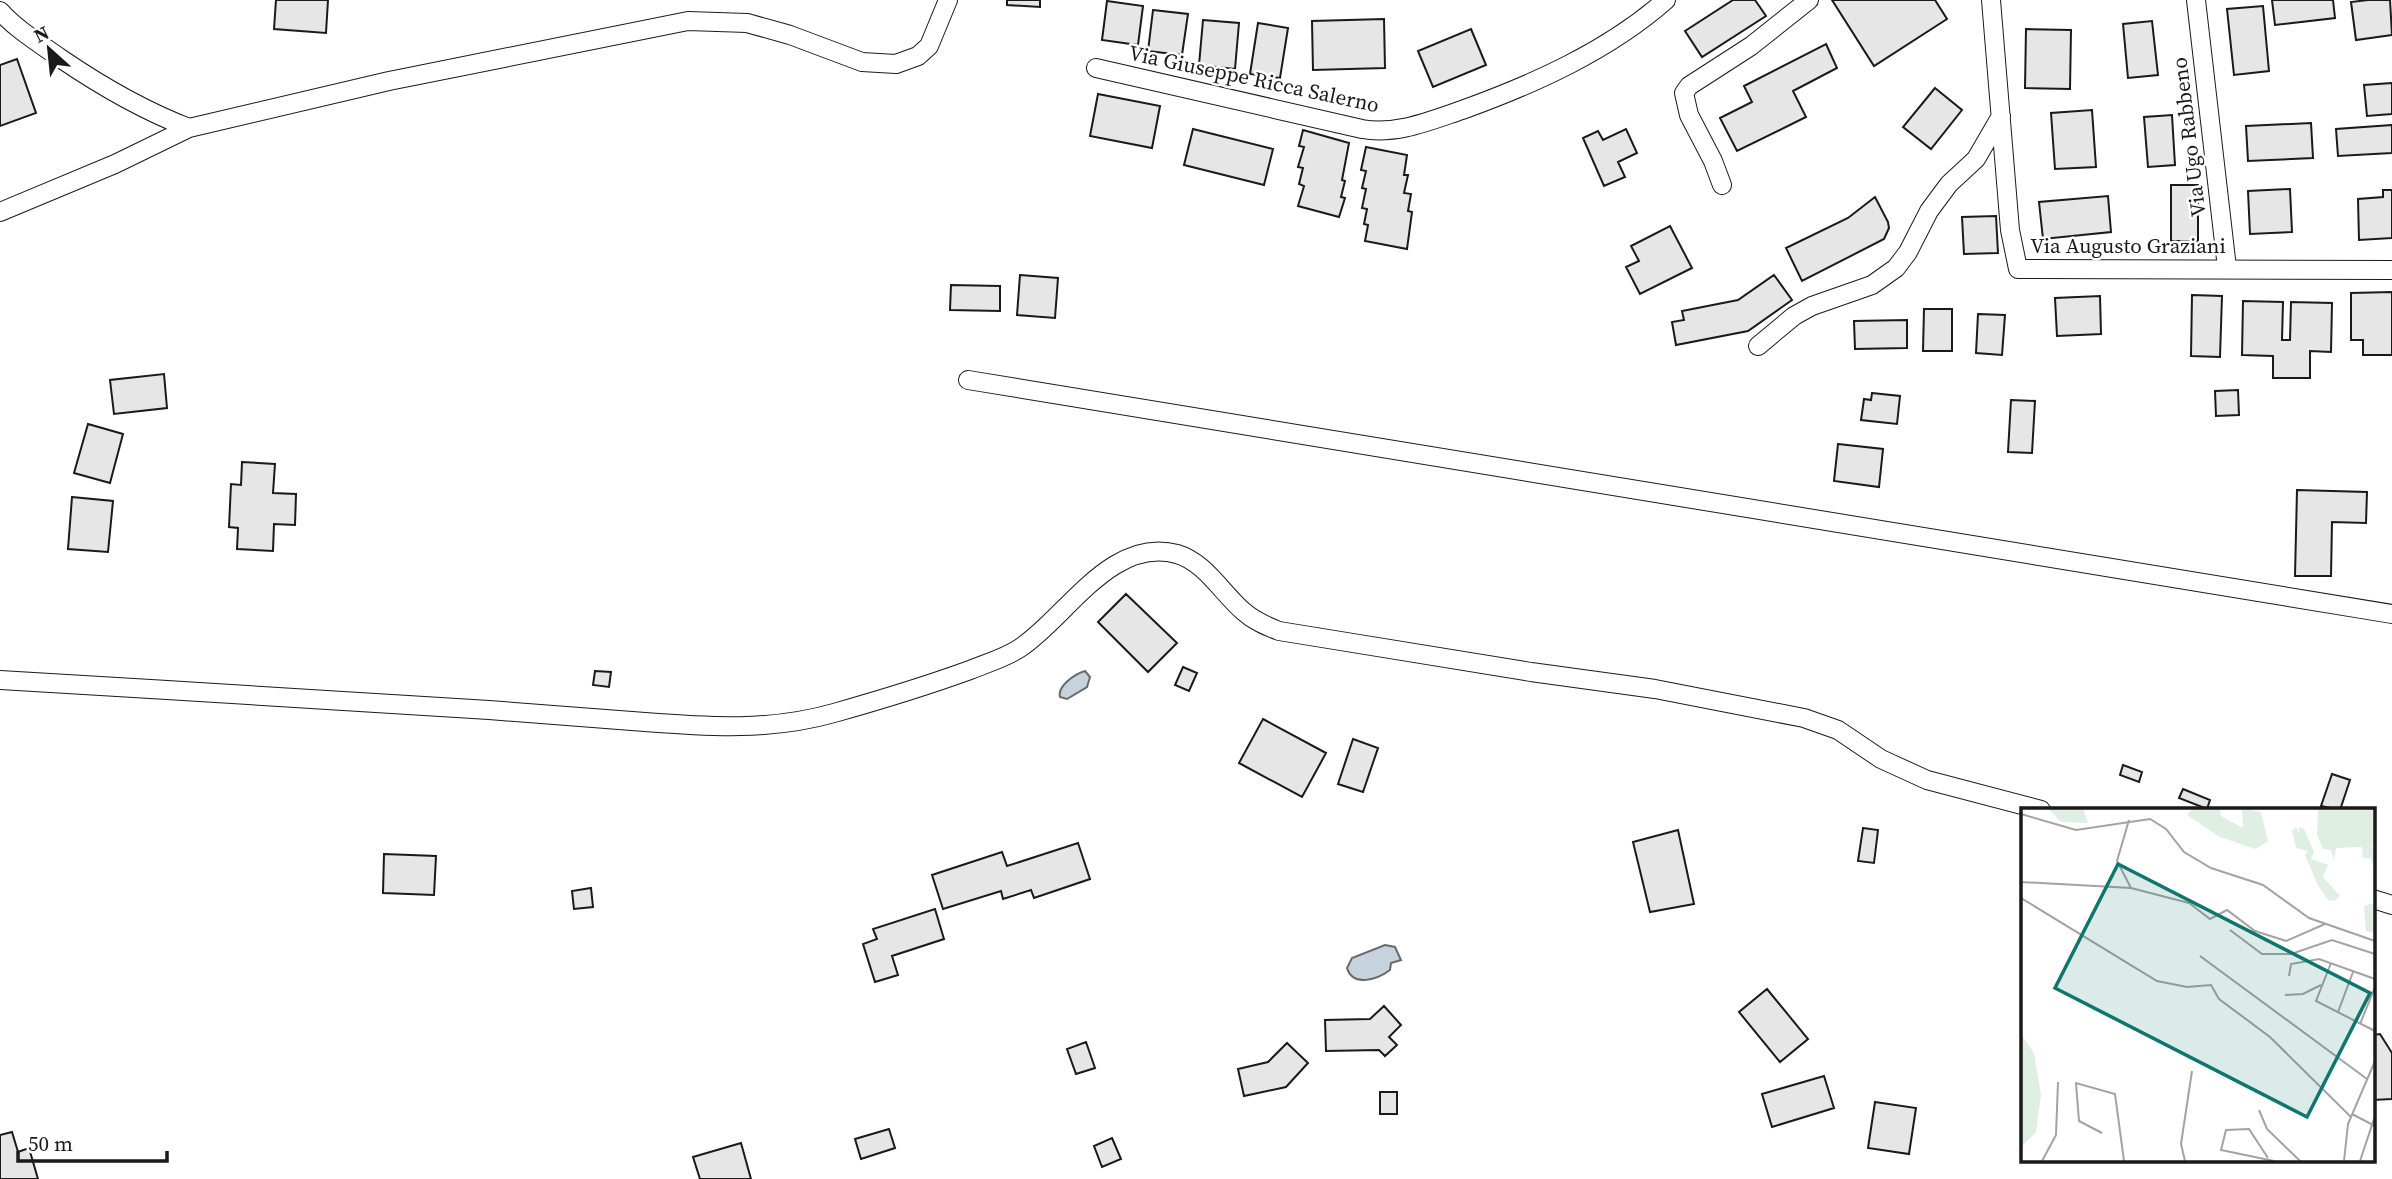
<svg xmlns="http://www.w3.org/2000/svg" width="2392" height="1179" font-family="'Source Serif 4',serif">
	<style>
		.water { fill: #c6d2dc; stroke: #6a6a6a; stroke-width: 2 }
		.building { fill: #e6e6e6; stroke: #1a1a1a; stroke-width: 2 }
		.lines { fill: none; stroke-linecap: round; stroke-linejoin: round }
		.minor-casing { stroke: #1a1a1a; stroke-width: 20 }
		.minor { stroke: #fff; stroke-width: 18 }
		.labels { text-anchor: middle; stroke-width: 5; stroke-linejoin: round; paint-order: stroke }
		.street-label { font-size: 21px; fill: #1a1a1a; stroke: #fff }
		.inset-road { fill: none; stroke: #a3a3a3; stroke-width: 2 }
		.view { fill: #0f766e; fill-opacity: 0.15; stroke: #0f766e; stroke-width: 3.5 }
		.inset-edge { fill: none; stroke: #1a1a1a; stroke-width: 3.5 }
	</style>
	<rect width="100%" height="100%" fill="#fff"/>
	<path class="water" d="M1085 671 1090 677 1087 687 1067 699 1060 697C1057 686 1075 674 1085 671Z
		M1385 945 1395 947 1401 960 1391 963 1390 970C1378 979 1353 988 1347 968L1352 958Z"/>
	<path class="building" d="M276 0H328L326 33 274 29Z
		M1007 0H1040V7L1007 5Z
		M1733 0H1755L1766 16 1702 57 1685 31Z
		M1832 0H1935L1947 19 1874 66Z
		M2272 0H2333L2335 18 2275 25Z
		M2368 0H2390L2392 35 2356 40 2351 2Z
		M1107 1 1143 6 1138 45 1102 40Z
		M2263 6 2269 71 2234 75 2227 9Z
		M1153 10 1188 14 1182 55 1148 51Z
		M1384 19 1385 68 1313 70 1312 21Z
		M1203 20 1239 23 1235 69 1199 65Z
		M2152 21 2158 75 2128 78 2123 24Z
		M1258 23 1288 28 1280 78 1250 74Z
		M1471 29 1486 65 1433 87 1418 51Z
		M2026 29 2071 30 2070 89 2025 88Z
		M1826 44 1837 68 1793 91 1806 117 1737 151 1720 118 1752 102 1744 86Z
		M17 59 36 113 0 126V65Z
		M2392 83V114L2367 116 2364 85Z
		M1935 88 1962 110 1931 149 1903 127Z
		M1098 94 1160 106 1152 148 1090 136Z
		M2092 110 2096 167 2055 169 2051 113Z
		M2172 115 2175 165 2148 167 2144 117Z
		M2311 123 2313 158 2248 161 2246 126Z
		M2392 125V153L2338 156 2336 129Z
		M1193 129 1273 149 1264 185 1184 165Z
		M1626 129 1637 153 1618 162 1625 177 1604 186 1583 138 1598 131 1603 140Z
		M1303 130 1349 143 1342 180 1345 181 1341 197 1345 198 1339 217 1298 206 1304 186 1299 184 1303 168 1298 167 1304 147 1299 146Z
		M1366 147 1407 155 1404 175H1408L1404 193 1411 194 1408 211 1412 212 1407 249 1365 241 1368 225 1364 224 1367 209 1362 208 1366 189 1362 188 1366 171 1361 170Z
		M2171 185H2198V241H2171Z
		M2290 189 2292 232 2250 234 2248 191Z
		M2383 190H2392V238L2359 240 2358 199 2383 197Z
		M2108 196 2111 232 2043 239 2039 202Z
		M1875 197 1888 222 1889 228 1884 239 1802 281 1786 248 1848 218Z
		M1996 216 1998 253 1964 254 1962 217Z
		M1670 226 1692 268 1640 294 1626 267 1639 261 1631 246Z
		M1020 275 1058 278 1055 318 1017 315Z
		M1774 275 1792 300 1748 331 1676 345 1672 322 1684 320 1682 311 1738 300Z
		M951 285 1000 286V311L950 310Z
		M2392 292V355H2363V340H2351V293Z
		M2192 295 2222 296 2220 357 2191 356Z
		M2100 296 2101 334 2057 336 2055 298Z
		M2243 301 2283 302 2282 340H2290L2291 302 2332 303 2331 352 2310 351V378H2273V356L2242 355Z
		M1924 309H1952V351H1923Z
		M1978 314 2005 315 2002 355 1976 353Z
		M1907 320V348L1855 349 1854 321Z
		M164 374 167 408 114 414 110 380Z
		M2238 390 2239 415 2216 416 2215 391Z
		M1872 393 1900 396 1897 424 1861 420 1864 399 1871 400Z
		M2011 400 2035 401 2032 453 2008 452Z
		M88 424 123 434 110 483 74 473Z
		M1838 444 1883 449 1879 487 1834 481Z
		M242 462 275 464 273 493 296 494 295 525 274 524 273 551 237 549 238 528 229 527 231 484 241 485Z
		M2297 490 2367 492 2366 523 2332 522 2331 576H2295Z
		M72 497 113 501 108 552 68 549Z
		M1126 594 1177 643 1148 672 1098 622Z
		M1183 667 1197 673 1189 691 1175 685Z
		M595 671 611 672 609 687 593 685Z
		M1263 719 1326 753 1302 797 1239 763Z
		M1353 739 1378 748 1363 792 1338 784Z
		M2123 765 2142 772 2139 782 2120 775Z
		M2332 774 2350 780 2340 810 2321 806Z
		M2183 789 2210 800 2207 809 2179 798Z
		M1863 828 1878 830 1874 863 1858 861Z
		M1678 830 1694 904 1650 912 1633 842Z
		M1078 843 1090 879 1034 898 1031 890 1003 899 1001 891 943 909 932 875 1002 852 1007 866Z
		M384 854 436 856 434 895 383 893Z
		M591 888 593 907 574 909 572 891Z
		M935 909 944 939 892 956 898 975 875 982 863 944 877 939 873 929Z
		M1767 989 1808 1039 1780 1062 1739 1012Z
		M1384 1006 1401 1025 1389 1037 1397 1045 1385 1056 1379 1050 1326 1051 1325 1020 1370 1019Z
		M2380 1034 2392 1053V1099L2373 1100V1035Z
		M1086 1042 1095 1068 1076 1074 1067 1049Z
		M1287 1043 1308 1063 1286 1087 1244 1096 1238 1069 1268 1062Z
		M1824 1076 1834 1108 1772 1127 1762 1094Z
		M1380 1092H1397V1114H1380Z
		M1875 1102 1916 1108 1909 1154 1868 1148Z
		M889 1129 895 1148 861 1159 855 1139Z
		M12 1132 18 1152 29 1148 38 1179H0V1135Z
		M1112 1138 1121 1159 1102 1167 1094 1146Z
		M741 1143 751 1179H700L693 1157Z"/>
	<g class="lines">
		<defs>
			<path id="minor" d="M1991 0 2010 230 2018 269 2392 270
				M2196 0 2227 268
				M0 11C17 30 39 43 60 58 101 86 142 110 189 128
				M1096 68 1362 129C1397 135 1429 121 1462 110 1534 84 1608 51 1666 0
				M1722 185 1713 161 1689 115 1684 93 1689 86 1751 46 1809 0
				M0 212 115 164 189 128 389 81 688 21 747 23 790 35 862 62 896 64 918 56 929 46 948 0
				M1758 346 1794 316 1812 306 1872 285 1896 268 1908 252 1929 211 1949 184 1976 159 2001 116
				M968 380 2392 614
				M0 680C163 690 326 699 489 710 541 714 593 718 645 722 710 727 771 731 834 713 880 700 926 686 970 670 987 663 1005 658 1020 648 1066 618 1111 536 1177 554 1205 562 1222 593 1243 611 1254 621 1266 626 1279 631L1531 672 1655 689 1804 718 1838 730 1881 759 1927 780 2041 810
				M2373 899 2392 905"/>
		</defs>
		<use href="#minor" class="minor-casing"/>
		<use href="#minor" class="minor"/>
	</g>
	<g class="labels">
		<g class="street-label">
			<text transform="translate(1254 79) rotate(12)" y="7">Via Giuseppe Ricca Salerno</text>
			<text transform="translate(2189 137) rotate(-97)" y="7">Via Ugo Rabbeno</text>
			<text x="2128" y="253">Via Augusto Graziani</text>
		</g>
	</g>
	<g transform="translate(2021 808)">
		<rect width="354" height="354" fill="#fff"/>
		<path d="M27 0H62L67 15 40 14ZM172 0H199L200 8 222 20 221 0 240 4 247 33 235 41 199 29 166 7ZM297 0H353V39H348L353 40V64L350 50H342L341 39 315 40 313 52 310 42 302 41 296 27ZM275 19 278 26V19L283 21 293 44 290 51 307 57 302 69 319 88 315 92 308 93 297 78 284 47 287 43 275 40 271 23ZM353 95H354L353 125 345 123 343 98ZM0 226 13 245 20 287 15 324 0 339Z" fill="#e0efe3"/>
		<path class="inset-road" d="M0 6 55 22 129 11 145 21 163 44 190 60 242 77 288 110 354 133M108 12 96 53 110 80M0 74 110 80 168 95 189 111 206 102 234 123 265 133 304 116M0 90 136 173 166 179 190 177 198 191 249 229 330 309M209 122 241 146H270L311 132 354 146M179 148 346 271M310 155 295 193 354 223M268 168 270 156 298 151 354 171M264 187 282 186 300 177M317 204 332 164M339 216 354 179M238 302 246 321 279 353M331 306 354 318M81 325 58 313 55 275 94 286 103 353M247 350 228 321 205 322 200 342 253 353M21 353 35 327 37 274M164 353 160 336 171 263M323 353 327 316 354 253M339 353 354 308"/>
		<path class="view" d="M97 56 349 185 286 309 34 180Z"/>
		<rect width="354" height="354" class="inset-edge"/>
	</g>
	<g transform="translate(49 49) rotate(333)" stroke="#ffffff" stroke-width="5" paint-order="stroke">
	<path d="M0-5L12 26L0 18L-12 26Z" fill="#1a1a1a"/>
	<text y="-10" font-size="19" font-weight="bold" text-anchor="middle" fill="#1a1a1a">N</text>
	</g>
	<path d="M18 1151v10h149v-10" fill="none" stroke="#1a1a1a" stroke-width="3.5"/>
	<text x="28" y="1151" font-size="21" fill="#1a1a1a" stroke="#ffffff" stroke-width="5" paint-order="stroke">50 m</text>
</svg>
